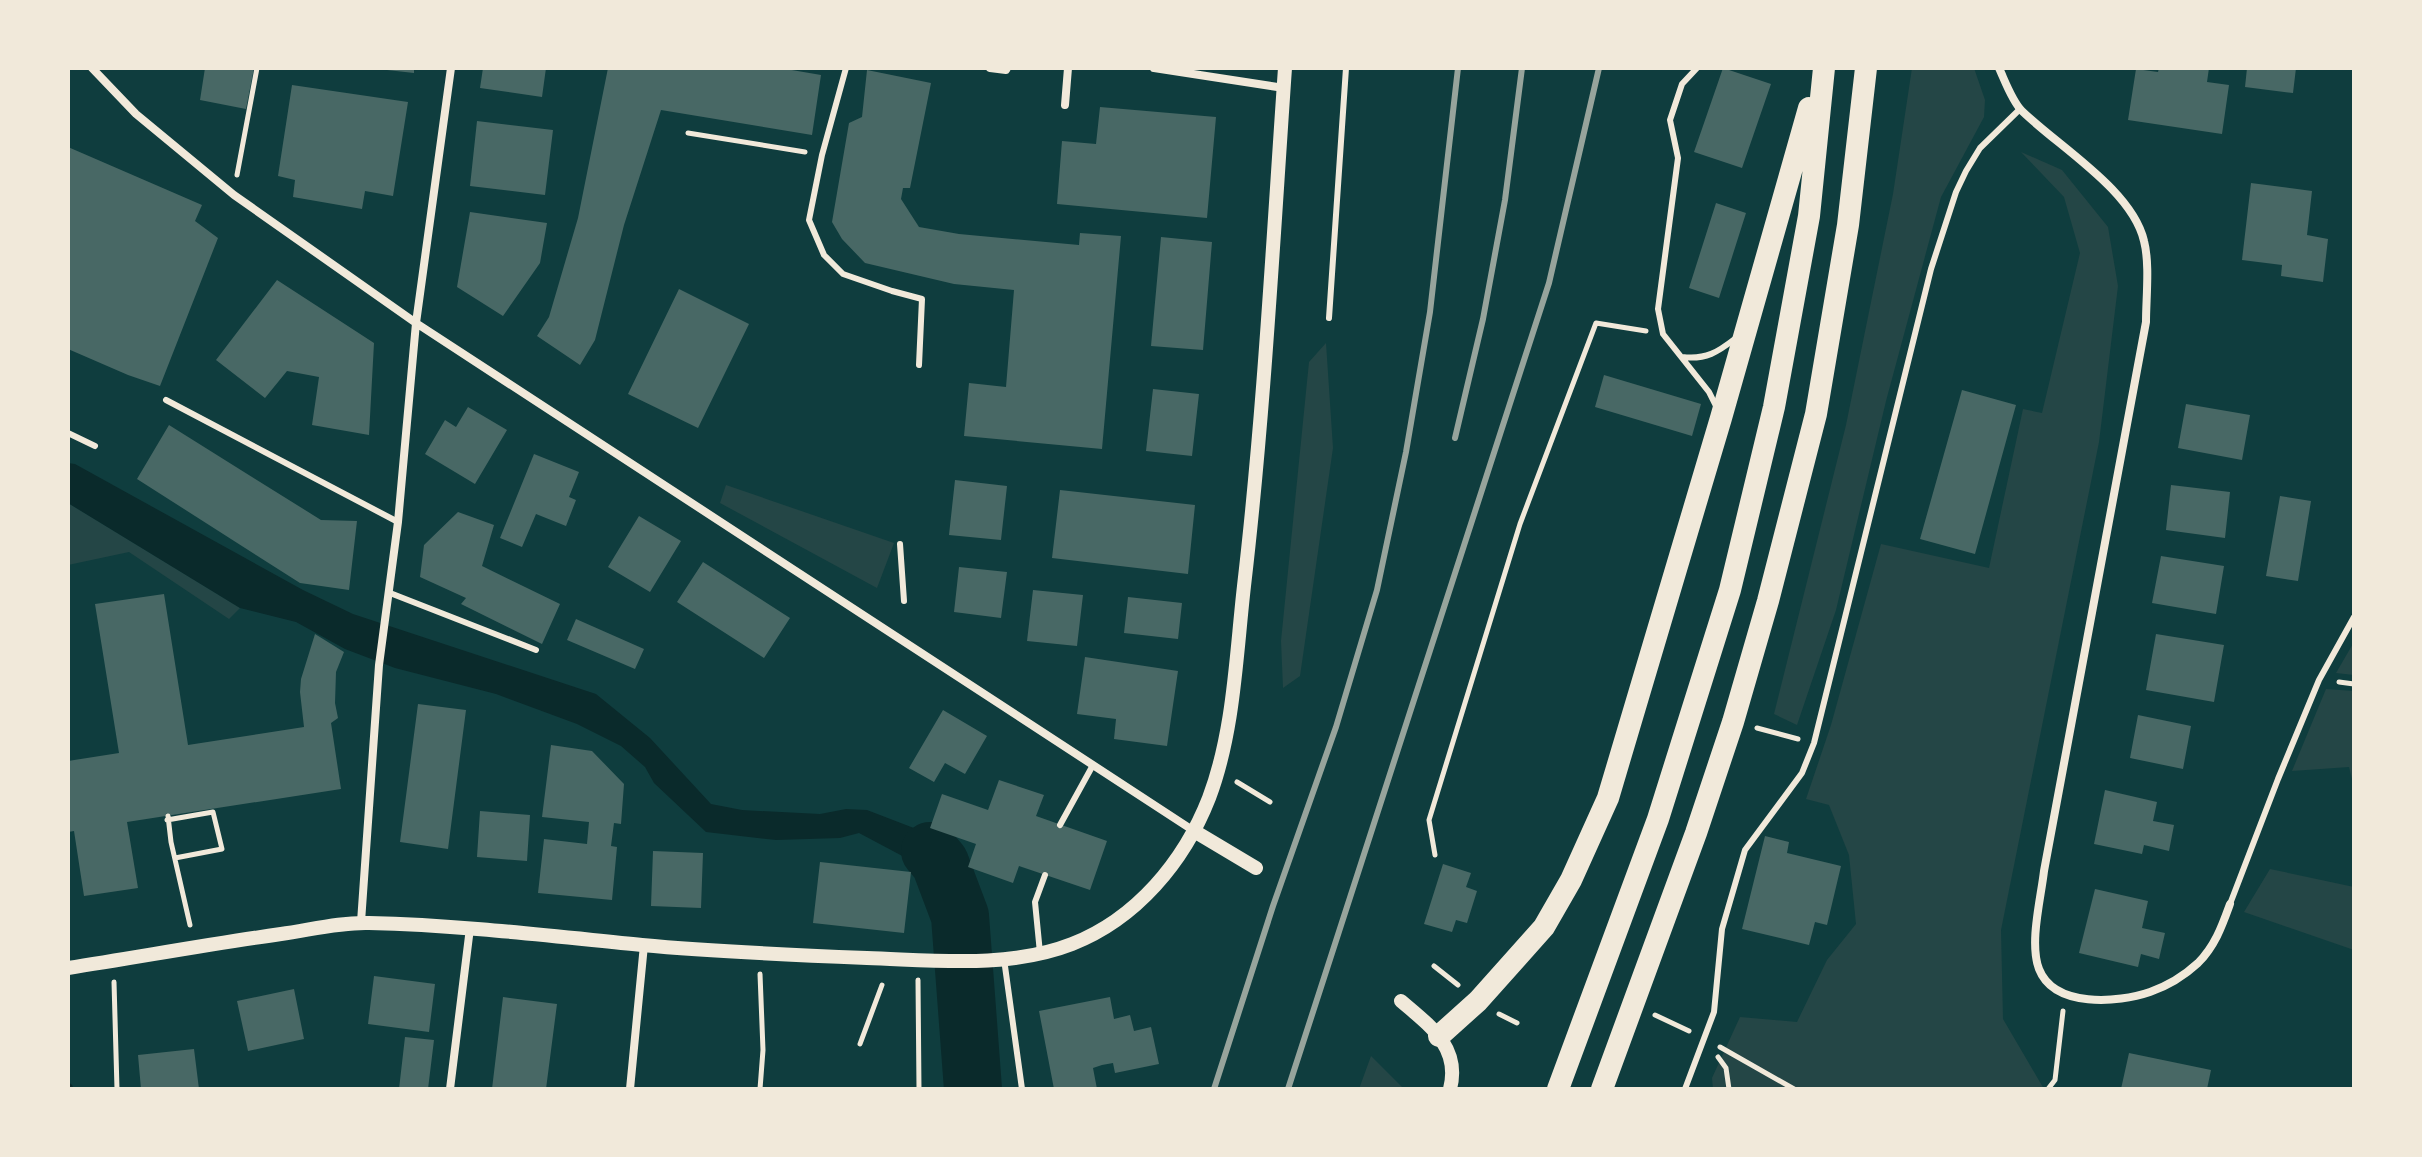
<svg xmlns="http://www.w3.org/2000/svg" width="2422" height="1157" font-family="'Open Sans',sans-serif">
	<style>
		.green { fill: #244646 }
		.water { fill: #0a2a2b }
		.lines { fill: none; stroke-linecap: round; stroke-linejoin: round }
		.stream { stroke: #0a2a2b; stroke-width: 10 }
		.river { stroke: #0a2a2b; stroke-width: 58 }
		.building { fill: #486865 }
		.path { stroke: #f1e9da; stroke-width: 5 }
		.service { stroke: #f1e9da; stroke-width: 6 }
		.minor { stroke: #f1e9da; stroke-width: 8 }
		.tertiary { stroke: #f1e9da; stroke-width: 14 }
		.trunk { stroke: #f1e9da; stroke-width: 22 }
		.rail { stroke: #97a49c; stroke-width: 6 }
	</style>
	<rect width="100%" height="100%" fill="#0f3d3e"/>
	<path class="green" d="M1912 68H1974L1985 100 1984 117 1941 197 1886 401 1836 610 1797 725 1774 714 1846 425 1893 194Z
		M2021 152 2062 170 2108 227 2118 286 2099 442 2001 930 2003 1019 2044 1089H1713L1712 1078 1740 1017 1797 1022 1827 960 1856 924 1849 855 1829 805 1806 799 1831 725 1881 544 1989 568 2023 409 2042 413 2080 253 2064 197Z
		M1326 343 1333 448 1300 676 1283 688 1281 641 1309 362Z
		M726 485 894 543 877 588 720 503Z
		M68 503 240 608 229 619 129 552 68 565Z
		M2354 642V675L2336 673Z
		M2326 689 2354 691V787L2349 767 2292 771Z
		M2270 869 2354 887V950L2244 912Z
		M1371 1056 1404 1089H1359Z"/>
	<path class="water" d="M68 463 75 464 303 590 353 614 596 694 650 738 711 804 742 810 820 814 846 809 867 810 932 835 953 862 964 923 934 925 925 877 908 859 859 833 840 838 776 840 706 832 654 783 645 767 621 746 577 724 496 694 395 668 345 649 296 622 240 608 68 503Z
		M947 997 981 998 978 1055 985 1089H954Z"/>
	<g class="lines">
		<path class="stream" d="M68 1088V1089"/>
		<path class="river" d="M930 851 940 863 960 916 973 1089"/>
	</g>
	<path class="building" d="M205 68H254L246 109 200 100Z
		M387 68H414V73L387 70Z
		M483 68H546L542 97 480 88Z
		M608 68H780L821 75 812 135 661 110 624 225 595 340 580 365 537 336 549 317 578 218Z
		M1723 68 1771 84 1742 168 1694 152Z
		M2159 68H2209L2207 82 2229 85 2222 134 2128 120 2136 69 2158 72Z
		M2247 68H2296L2293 93 2245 87Z
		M867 70 931 83 910 188H903L901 199 919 227 959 234 1079 245 1080 233 1121 236 1102 449 964 436 969 383 1006 387 1014 290 954 284 865 263 842 239 832 222 849 123 862 117Z
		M292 85 408 102 393 196 365 191 362 209 293 197 295 180 278 176Z
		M1100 107 1216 117 1207 218 1057 204 1062 141 1096 144Z
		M477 121 553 130 545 195 470 186Z
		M68 147 202 205 195 221 218 238 160 386 128 375 68 349Z
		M2251 183 2312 191 2307 235 2328 239 2323 282 2281 276 2282 265 2242 260Z
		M1716 203 1746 213 1719 298 1689 288Z
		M470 212 547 223 540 263 503 316 457 287Z
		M1161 237 1212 242 1203 350 1151 346Z
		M277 280 374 343 369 435 312 425 319 377 287 371 265 398 216 360Z
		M679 289 749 324 698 428 628 394Z
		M1604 375 1701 404 1692 436 1595 407Z
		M1153 389 1199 394 1192 456 1146 451Z
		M1962 390 2016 405 1975 554 1920 539Z
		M2186 404 2250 415 2242 460 2178 448Z
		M468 407 507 430 475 484 425 454 445 420 456 427Z
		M169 425 321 520 357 521 349 590 300 583 137 479Z
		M534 454 579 472 569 497 576 500 566 526 536 514 522 547 500 538Z
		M955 480 1007 486 1001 540 949 535Z
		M2171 485 2230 492 2225 538 2166 530Z
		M1060 490 1195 505 1188 574 1052 558Z
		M2280 496 2311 501 2298 581 2266 576Z
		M458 512 494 525 482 566 560 604 542 644 461 604 466 598 420 577 424 545Z
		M639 516 681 541 650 592 608 567Z
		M2161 556 2224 566 2216 614 2152 603Z
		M703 562 790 618 764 658 677 602Z
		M959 567 1007 572 1001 618 954 612Z
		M1033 590 1083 595 1077 646 1027 641Z
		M164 594 188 745 304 727 300 692 301 679 315 634 344 652 336 672 335 703 338 718 331 723 341 789 127 822 138 888 84 896 74 831 68 832V761L119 753 95 604Z
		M1128 597 1182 603 1178 639 1124 633Z
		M576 619 644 649 635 669 567 640Z
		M2156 634 2224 645 2214 702 2146 690Z
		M1085 657 1178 671 1167 746 1114 739 1116 719 1077 714Z
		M418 704 466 710 448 849 400 842Z
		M943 710 987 736 965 774 945 763 934 782 909 768Z
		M2138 715 2191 726 2183 769 2130 758Z
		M551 745 592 751 624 784 621 824 614 823 611 846 617 847 612 900 538 893 544 839 587 844 589 822 542 817Z
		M999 780 1044 795 1036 816 1107 841 1090 890 1019 866 1013 883 968 867 976 844 930 828 942 794 988 810Z
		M2105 790 2157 802 2153 821 2174 825 2169 851 2144 845 2142 854 2094 844Z
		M480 811 530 815 527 861 477 857Z
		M1765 836 1789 842 1787 853 1841 866 1827 925 1815 922 1809 945 1742 929Z
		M653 851 703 853 701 908 651 906Z
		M820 862 911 872 904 933 813 923Z
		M1443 864 1471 873 1466 887 1477 891 1467 923 1456 920 1452 932 1424 924Z
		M2095 889 2148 901 2142 928 2165 933 2159 959 2141 954 2138 967 2079 953Z
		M374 976 435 984 429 1032 368 1024Z
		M294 989 304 1039 248 1051 237 1001Z
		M503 997 557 1004 546 1089H492Z
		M1110 997 1114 1019 1130 1015 1134 1031 1151 1027 1159 1064 1115 1073 1113 1063 1102 1065 1093 1068 1097 1089H1054L1039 1011Z
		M405 1037 434 1040 428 1089H399Z
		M194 1049 199 1089H141L138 1055Z
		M2129 1053 2211 1070 2207 1089H2121Z"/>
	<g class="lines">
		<path class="path" d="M688 133 805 152
			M237 175 257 68
			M2339 682 2354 684
			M1757 728 1798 739
			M1237 782 1270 802
			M168 816 171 842 190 925
			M167 820 213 812 222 849 175 858
			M1435 855 1429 820 1520 524 1596 323 1646 331
			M1434 966 1458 985
			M918 980 919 1089
			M114 982 117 1089
			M1499 1014 1517 1023
			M1655 1015 1689 1031
			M860 1044 882 985
			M1720 1047 1794 1089
			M1718 1057 1726 1068 1729 1089
			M760 1089 763 1050 760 974
			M2048 1089 2055 1080 2063 1011"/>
		<path class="service" d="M846 68 822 155 809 220 824 255 843 274 892 291 922 299 919 365
			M1697 68 1682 84 1670 120 1678 158 1658 309 1663 334 1709 392 1717 408
			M1329 318 1346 68
			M1682 357C1706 360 1718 352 1736 338
			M166 400 398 522
			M68 433 95 446
			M900 544 904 601
			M390 593 536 650
			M1060 825 1093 765
			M2230 904 2278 779 2319 680 2354 617
			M1040 953 1035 902 1045 875
			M1004 959 1022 1089
			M1685 1089 1714 1012 1722 929 1745 850 1802 773 1814 743 1931 269 1956 192 1966 171 1980 148 2020 109"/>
		<path class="minor" d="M92 68 136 114 234 195 416 323 1194 831
			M990 68 1006 70 1007 68
			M1154 68 1284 88
			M1999 68C2005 81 2012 101 2022 111 2059 147 2132 190 2144 241 2150 264 2146 298 2146 322L2044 871C2041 898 2029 943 2039 969 2054 1008 2118 1003 2150 992 2167 986 2185 975 2198 963 2215 946 2222 926 2230 904
			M1065 105 1068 68
			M361 922 379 665 398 522 416 323 451 68
			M450 1089 470 928
			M630 1089 644 945"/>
		<path class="tertiary" d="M1194 831 1256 868
			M68 968C139 957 210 944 281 934 310 930 340 922 369 923 460 925 551 936 642 945 717 952 792 955 867 958 934 960 1008 969 1072 944 1136 919 1184 862 1209 798 1234 732 1236 656 1244 586 1264 414 1273 241 1285 68
			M1401 1001C1429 1025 1461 1047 1450 1089"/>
		<path class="trunk" d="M1439 1036 1478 1001 1544 927 1571 880 1608 798 1721 418 1809 108
			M1558 1089 1658 819 1730 590 1774 407 1809 216 1824 68
			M1602 1089 1696 833 1733 722 1768 601 1816 414 1848 225 1866 68"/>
		<path class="rail" d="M1455 438 1483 319 1505 200 1522 68
			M1214 1089 1273 906 1336 727 1377 590 1406 452 1430 312 1458 68
			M1288 1089 1549 283 1599 68"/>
	</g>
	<rect width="2422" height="1157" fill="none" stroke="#f1e9da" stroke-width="140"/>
</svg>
